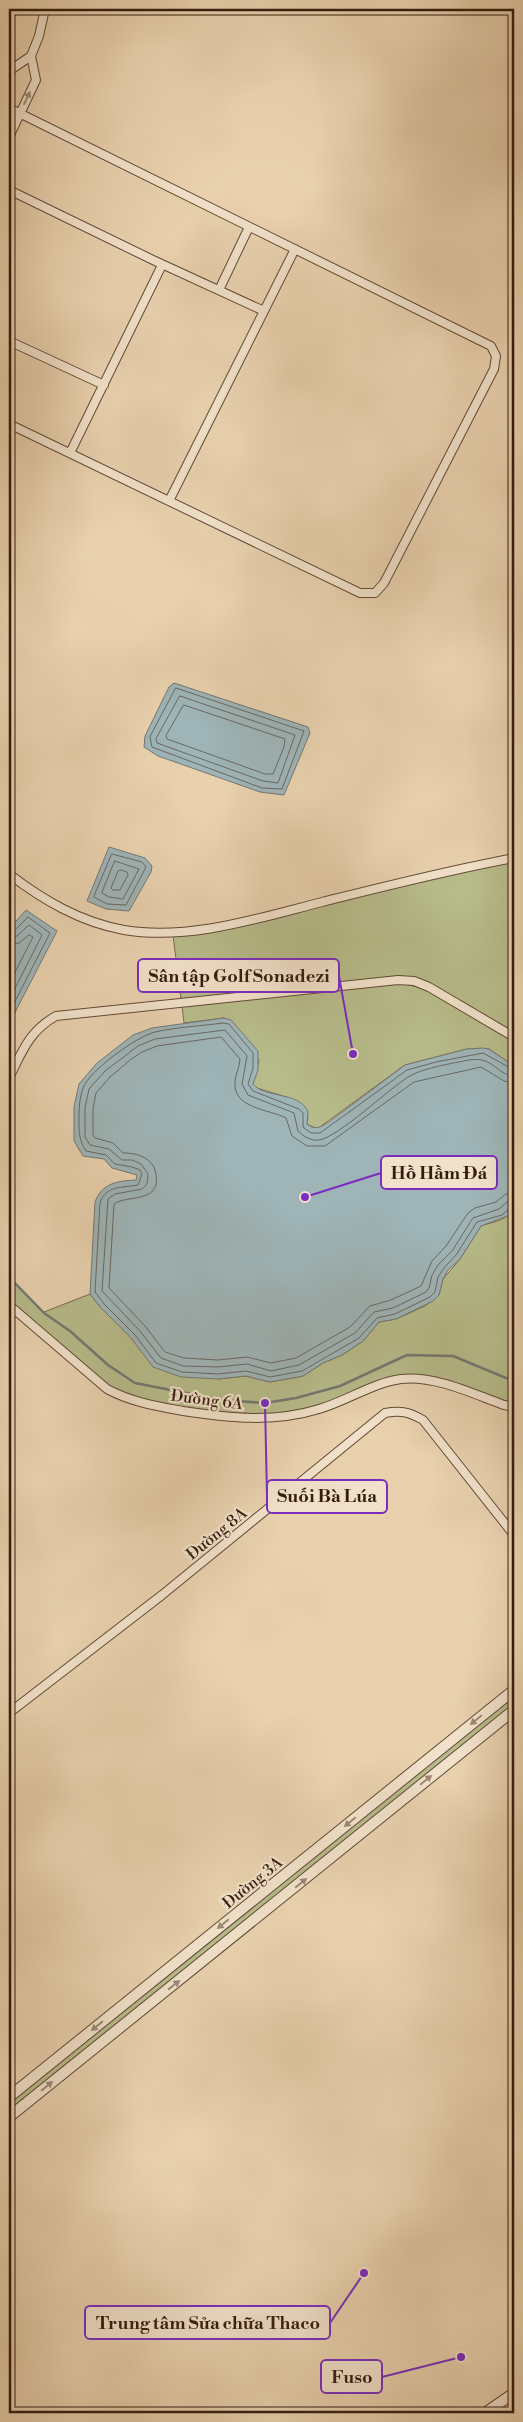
<svg xmlns="http://www.w3.org/2000/svg" width="523" height="2422" font-family="'Libre Bodoni',serif">
	<style>
		.green { fill: #b7bb8a; stroke: #766c4c }
		.water { fill: #9eb4b7; stroke: #747773 }
		.lines { fill: none; stroke-linecap: round; stroke-linejoin: round }
		.shore { stroke: #696862; stroke-width: 1 }
		.stream { stroke: #747773; stroke-width: 2.5 }
		.minor-casing { stroke: #614936; stroke-width: 10 }
		.tertiary-casing { stroke: #614936; stroke-width: 12 }
		.minor { stroke: #f1e1ca; stroke-width: 8 }
		.tertiary { stroke: #f1e1ca; stroke-width: 10 }
		.oneway { fill: #9c8875 }
		.labels { text-anchor: middle; stroke-width: 4.5; stroke-linejoin: round; paint-order: stroke }
		.street-label { font-size: 16px; fill: #341c0e; stroke: #f1e1ca }
		.leader { fill: none; stroke: #7b2cbf; stroke-width: 2 }
		.callout-dot { fill: #7b2cbf; stroke: #f1e1ca; stroke-width: 2 }
		.callout { fill: #f1e1ca; stroke: #7b2cbf; stroke-width: 2 }
		.callout-label { font-size: 18px; text-anchor: middle; font-weight: bold; fill: #341c0e }
	</style>
	<rect width="100%" height="100%" fill="#e9d1ae"/>
	<filter id="stains"><feTurbulence type="fractalNoise" baseFrequency=".004" numOctaves="4"/><feColorMatrix values="0 0 0 0 .2 0 0 0 0 .09 0 0 0 0 .02 0 0 0 .5 -.17"/></filter>
	<radialGradient id="worn" r=".72"><stop offset=".6" stop-color="#630" stop-opacity="0"/><stop offset="1" stop-color="#630" stop-opacity=".3"/></radialGradient>
	<path class="green" d="M514 861V1066L489 1049H467L405 1065 317 1129 307 1124 308 1116 286 1097 257 1088 253 1084 259 1060 224 1018 184 1023 182 1006 397 983C434 987 467 1009 499 1024L431 984 415 978 181 999 173 935Z
		M514 1207V1403L414 1376 318 1406 286 1414 229 1415 149 1402 125 1395 109 1386 9 1301V1277L44 1312 90 1294 101 1308 131 1338 218 1379 246 1376 270 1382 303 1376 323 1363 342 1355 363 1341 379 1322 396 1319 425 1306 439 1295 443 1279 460 1259 481 1226C495 1221 508 1221 514 1207Z
		M514 1696V1704L9 2110V2104Z"/>
	<path class="water" d="M174 683 308 727 310 733 284 795 260 792 158 756 144 747 145 736 169 687Z
		M109 847 145 858 152 866 151 872 129 911 106 909 87 901Z
		M26 910 57 931 9 1024V929Z
		M224 1018 231 1020 258 1051V1070L253 1084C265 1099 300 1091 308 1112L307 1124C316 1131 320 1127 329 1122L405 1065 467 1049 483 1048 489 1049 514 1066V1207L510 1215 481 1226 460 1259 448 1270 443 1279 439 1295 433 1301 396 1319 379 1322 363 1341 342 1355 323 1363 303 1376 270 1382 246 1376 218 1379 181 1377 153 1367 131 1338 101 1308 90 1294 95 1202C102 1183 117 1181 136 1180L137 1175 112 1168 104 1159 83 1156 74 1141V1107L79 1084 97 1063 133 1035 152 1028Z"/>
	<g class="lines">
		<path class="shore" d="M176 688 304 731 282 789 262 788 152 747 150 737Z
			M180 696 295 735 278 783 263 781 157 743 156 739Z
			M184 705 285 739 284 747 273 774H265L167 739 166 736Z
			M112 854 142 862 146 867 126 905 107 904 94 897Z
			M115 861 139 869 123 899 109 897 102 893Z
			M121 870 127 872 128 875 120 890H113L111 888 118 871Z
			M9 932 14 931 28 917 50 933 9 1013
			M9 938 17 936 29 925 42 935 9 1000
			M9 946 19 943 29 935 33 937 9 984
			M514 1070 483 1053 436 1062 407 1070 320 1133H311L303 1127V1113L299 1109 253 1091 248 1084 253 1068V1053L229 1024 223 1023C201 1026 177 1027 155 1032 136 1037 90 1070 83 1088 80 1096 79 1106 79 1114 79 1129 78 1139 86 1151L106 1155 115 1164 132 1167 140 1170 142 1174 138 1185C122 1188 106 1185 100 1203L95 1292 105 1305 135 1335 156 1363 182 1372 218 1374 246 1371 270 1377 302 1371 359 1338 377 1318 395 1314 430 1297 435 1292 438 1277 444 1268 456 1255 477 1222 502 1215 510 1208 514 1207
			M514 1076C496 1075 494 1056 469 1060 454 1063 423 1068 410 1076 389 1088 339 1137 319 1140 311 1141 304 1137 298 1131L294 1113 248 1095 242 1084 247 1056 225 1030 155 1039 138 1046 105 1071 89 1089 85 1108V1137L90 1145 109 1149 122 1160H132L141 1164 148 1174 147 1184 142 1189 115 1194 108 1199 102 1291 140 1331 161 1358 183 1366 218 1367 247 1364 271 1371 299 1365 355 1333 374 1312 393 1308 426 1292 429 1288 432 1275 438 1265 452 1251 473 1218 499 1209 507 1202 514 1200
			M514 1083 504 1081 481 1067 414 1082 325 1146H307L292 1136 286 1118C269 1109 233 1109 235 1082 235 1074 240 1067 240 1059L221 1037 157 1046 142 1052 130 1060 110 1077 96 1093 93 1109V1135L95 1138 113 1143 123 1153C136 1153 147 1156 154 1167 167 1205 127 1194 114 1204L109 1288 145 1326 165 1352 184 1358 218 1360 247 1357 271 1363 296 1358 350 1327 370 1306 391 1300 421 1286 432 1261 446 1246 468 1213 475 1208 496 1202 506 1194 514 1193"/>
		<path class="stream" d="M9 1277 44 1313 70 1331 108 1365 135 1383 222 1400 265 1403 296 1398 340 1386 407 1355 453 1356 506 1378 514 1379"/>
		<defs>
			<path id="minor" d="M9 71 31 56 39 36 45 9
				M9 108 491 346 496 356 494 369 384 583 375 593H360L9 424
				M9 137 36 80 31 56
				M9 190 153 260 264 311
				M219 290 249 227
				M9 341 104 385
				M70 453 162 265
				M169 501 295 249
				M9 874C43 900 80 922 124 930 189 941 259 918 322 902 386 886 449 870 514 858
				M9 1078C22 1052 29 1031 56 1016L398 980 414 981 429 987 514 1037
				M9 1305 107 1389C131 1402 156 1406 183 1411 229 1418 274 1423 319 1409 347 1401 372 1383 401 1379 435 1375 473 1394 504 1405L514 1407
				M9 1713 162 1595 385 1413C401 1410 409 1412 423 1420L514 1535"/>
			<path id="tertiary" d="M9 2097 514 1690
				M9 2117 514 1710
				M485 2413 514 2393"/>
		</defs>
		<use href="#minor" class="minor-casing"/>
		<use href="#tertiary" class="tertiary-casing"/>
		<use href="#minor" class="minor"/>
		<use href="#tertiary" class="tertiary"/>
	</g>
	<defs><path id="oneway-solid" d="M-6-.8H1V-3.2L6.5 0L1 3.2V.8H-6Z" transform="scale(1.25)"/></defs>
	<g class="oneway">
		<use href="#oneway-solid" transform="translate(27 98) rotate(-65)"/>
		<use href="#oneway-solid" transform="translate(476 1720) rotate(141)"/>
		<use href="#oneway-solid" transform="translate(426 1780) rotate(-39)"/>
		<use href="#oneway-solid" transform="translate(350 1822) rotate(141)"/>
		<use href="#oneway-solid" transform="translate(301 1883) rotate(-39)"/>
		<use href="#oneway-solid" transform="translate(223 1924) rotate(141)"/>
		<use href="#oneway-solid" transform="translate(174 1985) rotate(-38)"/>
		<use href="#oneway-solid" transform="translate(97 2026) rotate(141)"/>
		<use href="#oneway-solid" transform="translate(47 2086) rotate(-39)"/>
	</g>
	<g class="labels">
		<g class="street-label">
			<text transform="translate(207 1399) rotate(7)" y="6">Đường 6A</text>
			<text transform="translate(216 1533) rotate(-39)" y="6">Đường 8A</text>
			<text transform="translate(252 1882) rotate(-39)" y="6">Đường 3A</text>
		</g>
	</g>
	<path class="leader" d="M353 1054L339 976M305 1197L381 1173M265 1403L267 1496M364 2273L330 2323M461 2357L382 2377"/>
	<g class="callout-dot">
		<circle cx="353" cy="1054" r="5"/>
		<circle cx="305" cy="1197" r="5"/>
		<circle cx="265" cy="1403" r="5"/>
		<circle cx="364" cy="2273" r="5"/>
		<circle cx="461" cy="2357" r="5"/>
	</g>
	<g class="callout">
		<rect x="138" y="959" width="201" height="33" rx="5"/>
		<rect x="381" y="1156" width="116" height="33" rx="5"/>
		<rect x="267" y="1480" width="120" height="33" rx="5"/>
		<rect x="85" y="2306" width="245" height="33" rx="5"/>
		<rect x="321" y="2360" width="61" height="33" rx="5"/>
	</g>
	<g class="callout-label">
		<text x="239" y="982">Sân tập Golf Sonadezi</text>
		<text x="439" y="1179">Hồ Hầm Đá</text>
		<text x="327" y="1502">Suối Bà Lúa</text>
		<text x="208" y="2329">Trung tâm Sửa chữa Thaco</text>
		<text x="352" y="2383">Fuso</text>
	</g>
	<rect width="523" height="2422" fill="none" stroke="#e9d1ae" stroke-width="30"/>
	<rect x="10" y="10" width="503" height="2402" fill="none" stroke="#341c0e" stroke-width="2.5"/>
	<rect x="15" y="15" width="493" height="2392" fill="none" stroke="#341c0e"/>
	<rect width="100%" height="100%" filter="url(#stains)"/>
	<rect width="100%" height="100%" fill="url(#worn)"/>
</svg>
